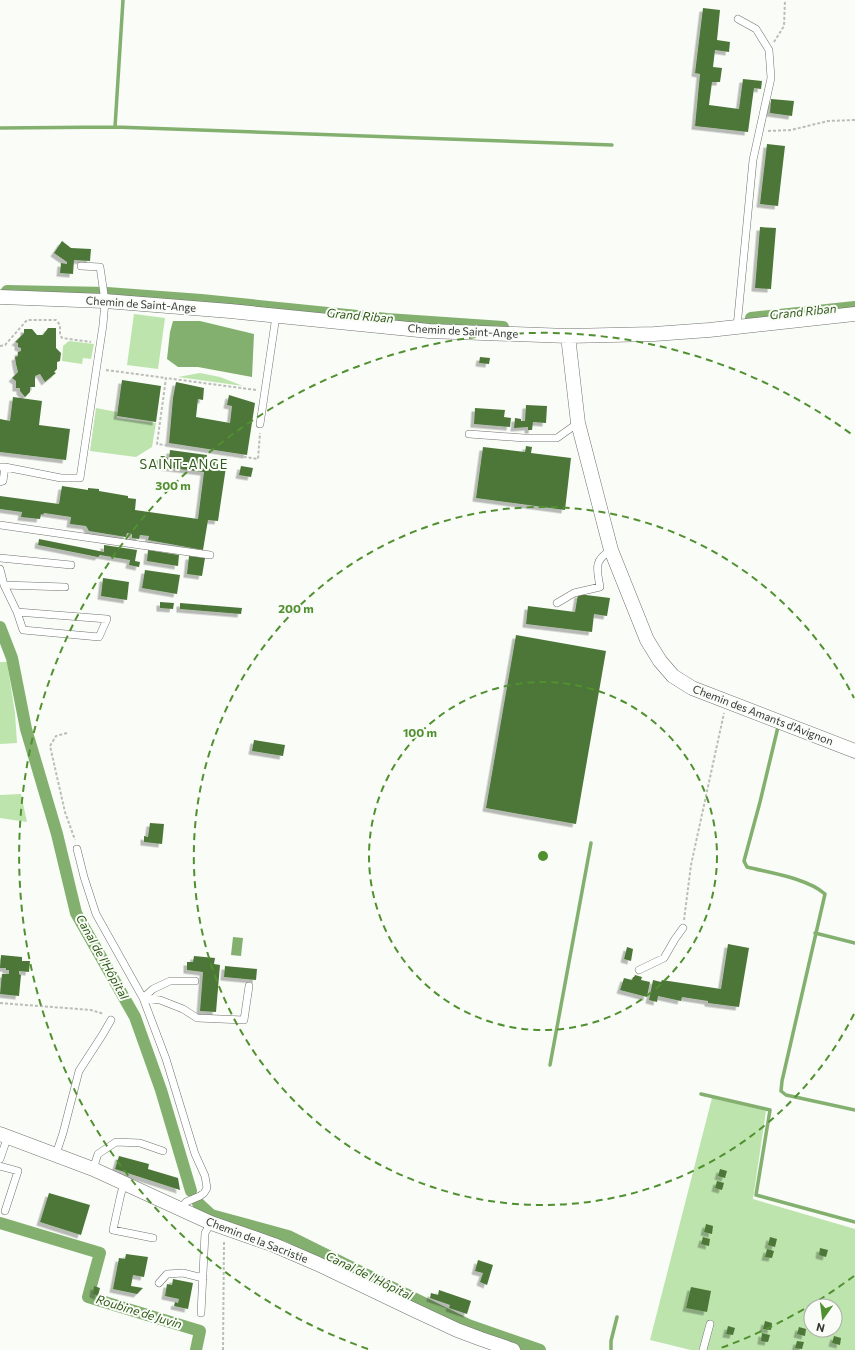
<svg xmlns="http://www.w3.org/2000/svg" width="855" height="1350" font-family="Commissioner,sans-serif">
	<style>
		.green { fill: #bde4ad; fill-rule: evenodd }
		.water { fill: #83b06f }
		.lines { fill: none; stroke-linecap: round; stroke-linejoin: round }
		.stream { stroke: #83b06f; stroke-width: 3.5 }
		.canal { stroke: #83b06f; stroke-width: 12 }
		.building { fill: #4d7739; filter: url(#shadow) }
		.lane-casing { stroke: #70736f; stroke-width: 8 }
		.street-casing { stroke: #70736f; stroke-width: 15 }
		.path { stroke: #bbbdb9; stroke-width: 2; stroke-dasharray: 3 2; stroke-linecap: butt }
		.lane { stroke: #fff; stroke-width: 7 }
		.street { stroke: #fff; stroke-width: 14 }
		.ring { fill: none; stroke: #519030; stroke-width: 2; stroke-dasharray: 7 5 }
		.labels { text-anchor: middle; stroke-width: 4; stroke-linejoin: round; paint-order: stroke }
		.street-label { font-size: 11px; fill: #373836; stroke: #f9fcf7 }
		.water-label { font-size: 12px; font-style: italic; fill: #2d5816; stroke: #f9fcf7 }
		.quarter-label { font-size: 13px; letter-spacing: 1px; fill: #325a1e; stroke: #f9fcf7 }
		.centre { fill: #519030; stroke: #f9fcf7; stroke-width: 2 }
		.ring-label { font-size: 12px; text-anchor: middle; font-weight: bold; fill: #519030; stroke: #f9fcf7; stroke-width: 4; stroke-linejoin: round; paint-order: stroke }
	</style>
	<defs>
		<filter id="shadow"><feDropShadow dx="-3.5" dy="3.5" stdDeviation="0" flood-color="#0004"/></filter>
	</defs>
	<rect width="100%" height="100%" fill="#f9fcf7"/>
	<path class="green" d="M134 314 165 318 158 369 127 365Z
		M69 341 94 344 91 359 83 358 82 364 62 361 63 346Z
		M200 373 220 377 243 386 178 377Z
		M96 408 117 412V418L156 423 152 447 136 457 90 451Z
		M0 662H7L15 713 17 743 0 744Z
		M21 794 27 822 0 818V795Z
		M712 1098 766 1111 753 1199 855 1229V1350H691L650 1340ZM811 1306H835V1330H811Z"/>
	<path class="water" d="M173 321H200L254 334 252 377 198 367H178L167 359 170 332Z
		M233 937 243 938 241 956 231 955Z"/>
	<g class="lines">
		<path class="stream" d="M115 127 612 145
			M0 128 115 127 123 0
			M776 726 778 727 760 802 744 861 747 867C770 873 807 878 825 894L782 1081 781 1091 786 1095 855 1110
			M815 933 855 943
			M550 1065 591 843
			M701 1094 770 1110 756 1195 855 1222
			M611 1350V1341L617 1317"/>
		<path class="canal" d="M7 291 107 293 201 300 387 319 503 327
			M751 318 855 307
			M0 627 12 658 26 729 57 834 76 913 135 1017 161 1090 191 1191
			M198 1203 211 1215 288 1236 468 1325 540 1350
			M0 1223 100 1253 88 1297 200 1331 196 1350"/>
	</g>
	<path class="building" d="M703 8 720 10 717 40 730 42 729 52 715 50 713 67 722 68 720 82H712L709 105 739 109 743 79 762 81 761 89 754 88 748 132 695 126 700 74 695 73Z
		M771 99 794 101 792 116 770 113Z
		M767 144 785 146 778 206 760 204Z
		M760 227 776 228 771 289 755 288Z
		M62 241 71 248 91 249 90 261 74 260 73 274 60 273 61 263 67 264V262L54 253Z
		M48 328H56V348L61 353 60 361 57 362V369L54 372 56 373 45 382 40 374 35 376V387H30V392L25 397 20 391V388H16V381L12 378 18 372 16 364 15 357 18 356V352L21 351V348L18 347V343L15 342 24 333V329H32L37 335H43Z
		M480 357 490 358 489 364 479 363Z
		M122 380 161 386 156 422 117 416Z
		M176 382 204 388 203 400 198 399 196 417 230 423 232 406 227 405 229 395 255 403 247 455 169 443 173 398Z
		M13 397 42 401 39 425 70 429 66 460 0 452V419L10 421Z
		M526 405 547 406 546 423 533 422 532 430H528V427L514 428 515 418 521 419V421H525Z
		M475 408 505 410 504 417 511 418 510 427 474 424Z
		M526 446 532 447 531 453 571 458 565 510 476 498 483 447 525 452Z
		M170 450 207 455 205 464 212 459H219L221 460 226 467 218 521 208 520 203 550 148 540 149 536 140 535 139 539 132 538V534L127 533 126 537 89 531 86 526 70 524 71 517 44 513 43 515 41 514 40 519 21 517 22 512 0 509V496L59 504 62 486 88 490V488L99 489V491L128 496V498L136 499 135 510 198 519 204 472 156 466 157 461 161 456H164L169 459Z
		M241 466 253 468 251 477 239 475Z
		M39 539 104 552V545L137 550 135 561 140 562 139 567 129 565 130 560 100 555 98 557 38 545Z
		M148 550 179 555 178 566 147 561Z
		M189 556 205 558 202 576 187 574Z
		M145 570 180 575 177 594 142 588Z
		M103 578 129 582 127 600 101 596Z
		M578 594 610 598 607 616 594 614 592 632 526 624 528 606 575 612Z
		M160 602 174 603 173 609 160 608Z
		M180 603 242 608 241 614 180 609Z
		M516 635 606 651 576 824 486 808Z
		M254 740 285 745 283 756 252 751Z
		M150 823 164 824 162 844 144 842V836L148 837Z
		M728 944 749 948 739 1007 708 1003V1001L682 997 681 1001 658 996 657 1002 649 1000 653 980 661 982 662 980 721 989Z
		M627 947 633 949 631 961 624 959Z
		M1 955 22 957V961H30L29 972 19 971V974L21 975 19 996 0 994 2 974H9V970H6V968H0Z
		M194 956 215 958 214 964 220 965 216 1012 200 1011 203 972 187 970V962H193Z
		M225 966 257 969 256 980 224 977Z
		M635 975 642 977 641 980 650 982 647 997 620 990 624 978 632 980 633 977H634Z
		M119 1156 149 1164 148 1169 178 1178 180 1190 115 1169Z
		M720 1169 727 1171 725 1178 718 1176Z
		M717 1181 724 1183 722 1190 715 1188Z
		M49 1193 90 1205 81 1235 40 1222Z
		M706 1224 713 1226 712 1234 704 1232Z
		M703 1237 710 1239 709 1246 701 1244Z
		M770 1237 777 1239 775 1247 768 1245Z
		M820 1248 828 1250 826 1257 819 1255Z
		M767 1249 774 1251 772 1258 765 1257Z
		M126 1254 148 1257 144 1277 133 1275 131 1286 143 1288 137 1294 113 1289 119 1258 125 1259Z
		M478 1260 493 1265 487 1285 480 1282 483 1273 475 1271Z
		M173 1279 193 1283 188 1309 174 1306 175 1302 178 1303 179 1299 165 1296 167 1284 172 1285Z
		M94 1286 100 1288 98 1296 93 1294Z
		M691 1287 711 1291 707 1312 686 1308Z
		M439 1290 471 1301 467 1314 449 1308 450 1305 430 1298 431 1293 438 1295Z
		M765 1321 772 1323 771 1330 763 1329Z
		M728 1326 735 1328 733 1335 726 1334Z
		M799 1327 806 1329 805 1336 797 1334Z
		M762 1333 770 1335 768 1342 761 1341Z
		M834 1336 841 1338 840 1345 832 1343Z
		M797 1341 804 1342 802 1349 795 1348Z"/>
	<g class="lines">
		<defs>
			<path id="lane" d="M737 327 753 160 771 78 769 50 756 29 738 19
				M260 424 276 316
				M469 434 524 438H557L578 423
				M0 467H5L61 478H80L103 325 105 301 100 267 81 266
				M0 482 3 481 5 467
				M0 525 210 555
				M0 558 71 565
				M0 569 4 585 65 587
				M4 585 17 612 107 619 99 637 23 630 17 612
				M557 603 574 593 600 587C597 569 593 561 611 550
				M77 849 84 877 96 914 143 998 166 1059 195 1154 205 1176 207 1188 204 1193 200 1196 186 1202 180 1209
				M639 970 664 958 675 939 683 928
				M143 998 160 1000 183 1009 197 1018 244 1020 249 986
				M143 998 153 989 170 981H195
				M56 1154 63 1133 79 1071 103 1034 111 1020
				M0 1159 8 1136
				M0 1166 18 1171 5 1211
				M93 1169 98 1154 116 1142 140 1143 163 1151
				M124 1182 120 1198 113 1230 153 1238
				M159 1283 167 1274 183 1273 203 1278
				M201 1313 205 1233 211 1223
				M703 1350 710 1324"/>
			<path id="street" d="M0 297 105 301 230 311 429 331 568 336 654 334 709 330 855 314
				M568 336 578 423 611 550 647 640 660 661 673 676 692 688 855 751
				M0 1134 93 1169 211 1223 274 1245 318 1264 412 1309 457 1330 481 1339 513 1350"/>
		</defs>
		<use href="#lane" class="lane-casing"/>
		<use href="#street" class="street-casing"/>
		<path class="path" d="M774 42 784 26 785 0
			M768 131 791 130 828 121 855 120
			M0 346 5 345 27 320H56L60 325V334L62 338 91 342
			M106 370 166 378
			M256 390 166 378 157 444 258 459 260 433
			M67 733 56 736 50 746 65 812 75 840
			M684 920 691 865 724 713
			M0 1003 91 1010 104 1014
			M223 1350 224 1241"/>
		<use href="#lane" class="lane"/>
		<use href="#street" class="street"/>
	</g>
	<g class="ring">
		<circle cx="543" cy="856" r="174"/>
		<path d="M854 1014A349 349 0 1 1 854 698"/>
		<path d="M854 1276A523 523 0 0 1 718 1349M368 1349A523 523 0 1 1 854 436"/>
	</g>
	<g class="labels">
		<g class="street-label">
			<text transform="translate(141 304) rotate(4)" y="4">Chemin de Saint-Ange</text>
			<text transform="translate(463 331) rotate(3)" y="4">Chemin de Saint-Ange</text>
			<text transform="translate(763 715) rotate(21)" y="4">Chemin des Amants d'Avignon</text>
			<text transform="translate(257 1240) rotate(21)" y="4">Chemin de la Sacristie</text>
		</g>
		<g class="water-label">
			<text transform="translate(803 312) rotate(-6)" y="4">Grand Riban</text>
			<text transform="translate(360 316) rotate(5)" y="4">Grand Riban</text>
			<text transform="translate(102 957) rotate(61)" y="4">Canal de l'Hôpital</text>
			<text transform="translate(369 1276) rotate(26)" y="4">Canal de l'Hôpital</text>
			<text transform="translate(139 1312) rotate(17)" y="4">Roubine de Juvin</text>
		</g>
		<g class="quarter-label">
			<text x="184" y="469">SAINT-ANGE</text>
		</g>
	</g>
	<circle cx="543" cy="856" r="6" class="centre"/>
	<g class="ring-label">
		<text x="173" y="490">300 m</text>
		<text x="296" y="613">200 m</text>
		<text x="420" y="737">100 m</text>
	</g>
	<g transform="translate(823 1318) rotate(194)"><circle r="19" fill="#f9fcf7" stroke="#abaeaa"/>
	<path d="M0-3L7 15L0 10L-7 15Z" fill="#519030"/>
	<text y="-6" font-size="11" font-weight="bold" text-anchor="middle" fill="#373836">N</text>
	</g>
</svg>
